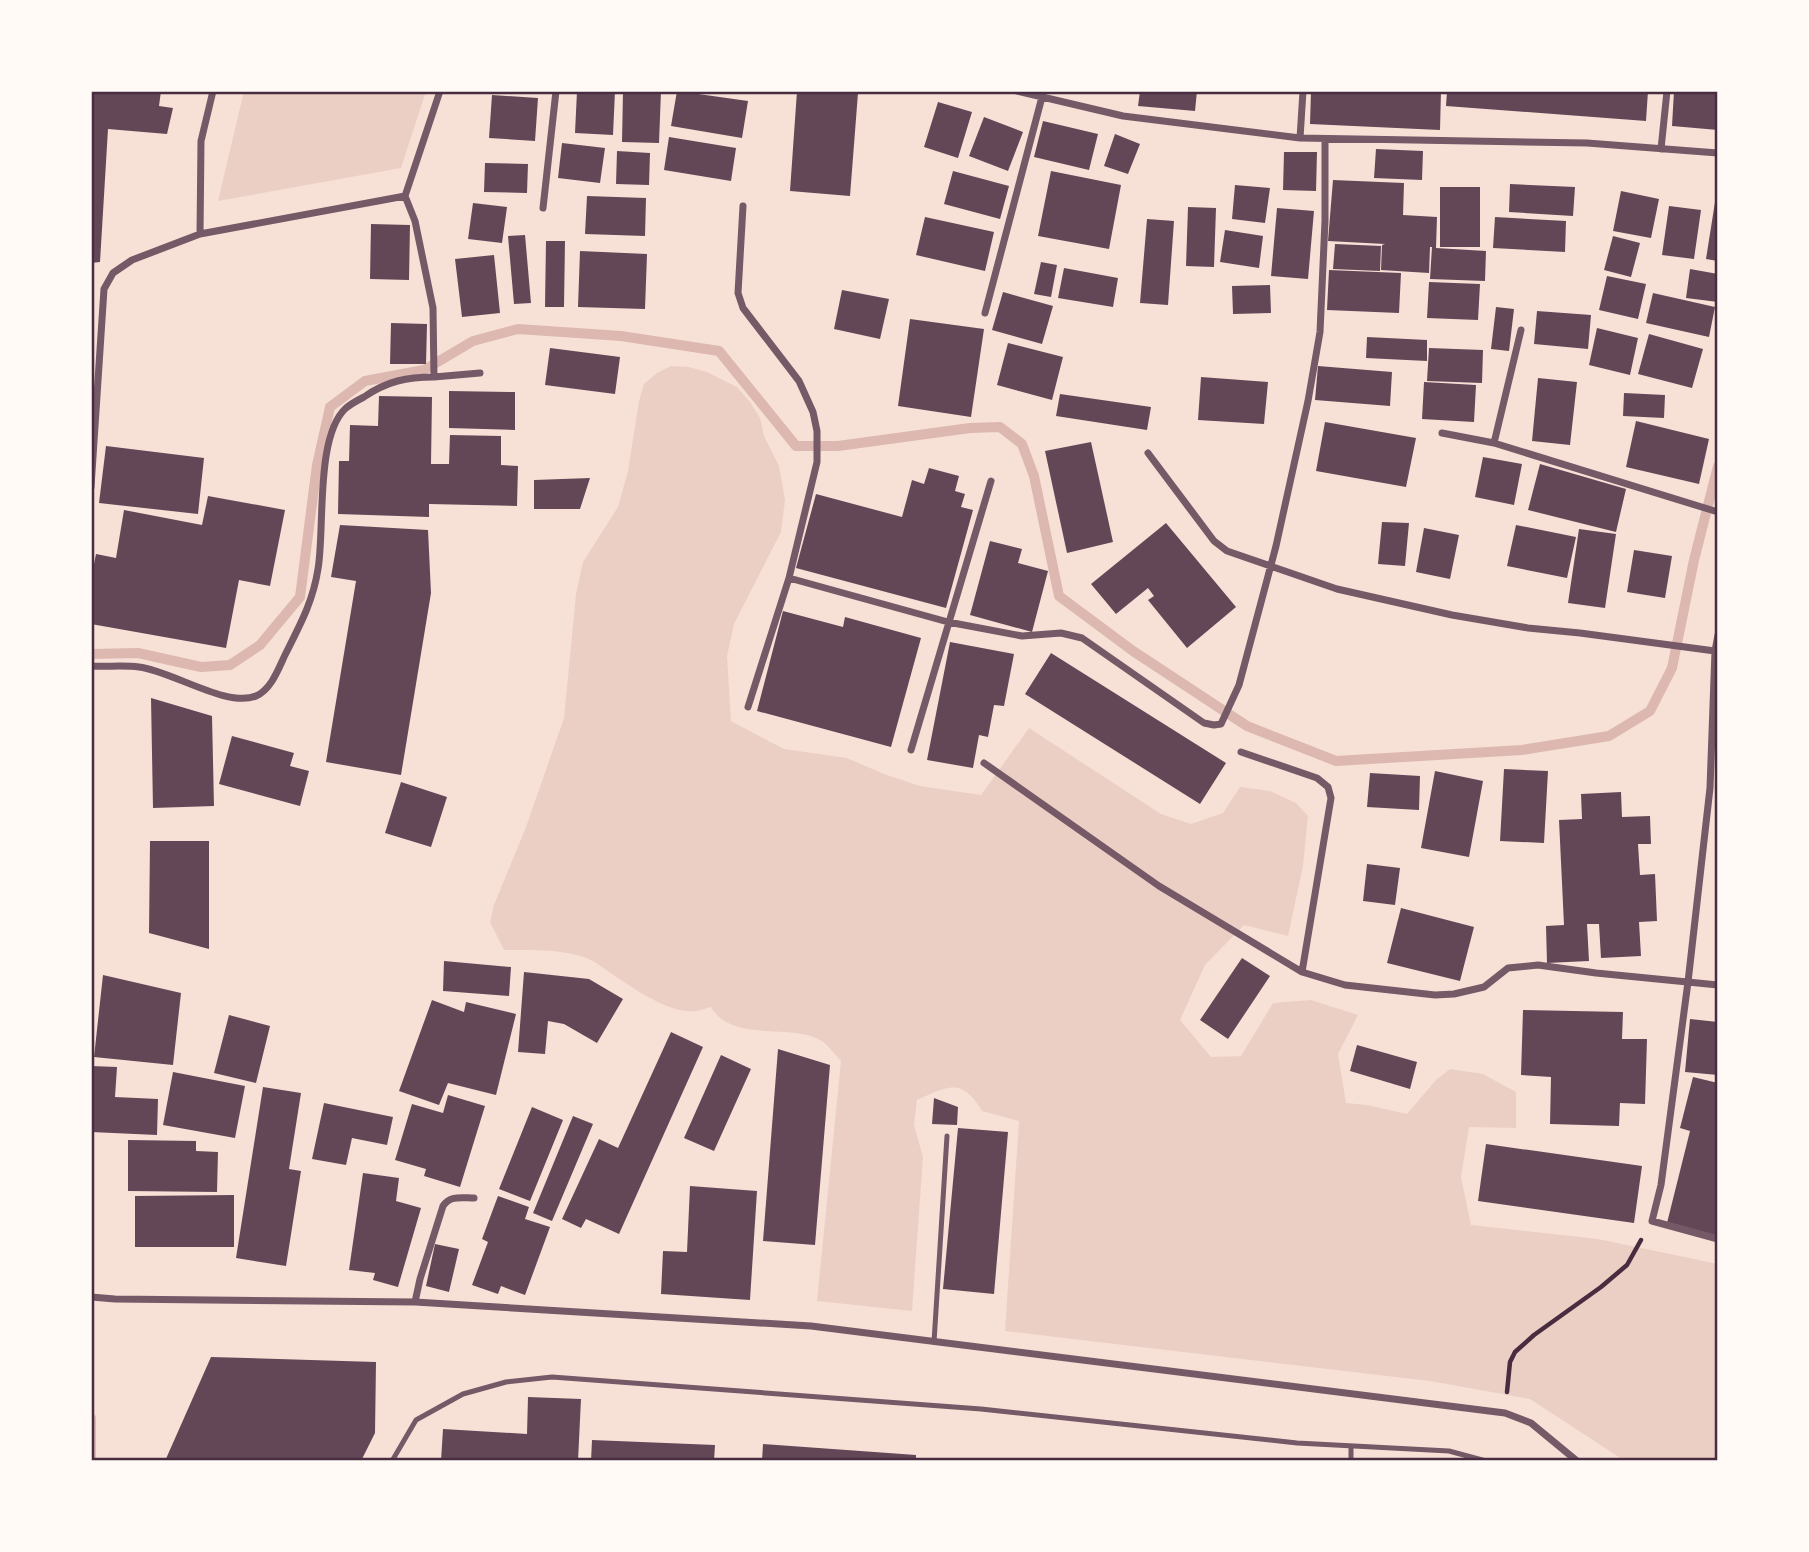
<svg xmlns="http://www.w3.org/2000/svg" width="1809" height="1552" font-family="'Varela Round',sans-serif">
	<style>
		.green { fill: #ebcfc5 }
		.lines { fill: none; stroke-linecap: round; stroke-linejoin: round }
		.stream { stroke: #dcb8b0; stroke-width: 10 }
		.building { fill: #644757 }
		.path { stroke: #4a2c40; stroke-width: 4.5 }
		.service { stroke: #755966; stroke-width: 5 }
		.minor { stroke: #755966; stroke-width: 7 }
		.neatline { fill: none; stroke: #4a2c40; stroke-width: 2.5 }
	</style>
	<rect width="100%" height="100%" fill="#f7e1d7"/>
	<path class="green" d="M244 91H426L401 168 218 201Z
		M671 366 689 367 707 372 737 387 750 402 760 418 764 436 779 466 785 500 781 532 734 624 727 656 731 721 784 749 847 758 884 774 920 786 981 795 1029 728 1161 814 1191 824 1223 813 1240 787 1270 791 1296 803 1308 816 1303 866 1288 936 1244 925 1205 965 1180 1020 1211 1057 1241 1056 1273 1003 1311 1000 1358 1015 1338 1054 1346 1103 1367 1105 1407 1114 1436 1080 1450 1069 1483 1074 1516 1092V1128L1469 1127 1461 1177 1471 1225 1598 1239 1718 1264V1461H1625L1530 1399 1430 1381 1005 1331 1019 1121 982 1111C962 1077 948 1086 917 1100L914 1125 923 1157 912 1311 817 1301 841 1061C835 1055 829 1046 822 1041 792 1022 732 1044 711 1007 706 1008 700 1011 695 1011 669 1014 633 988 612 974 603 968 595 961 584 957 559 949 530 950 504 950L490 922 494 905 526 827 564 718 576 594 583 562 618 507 628 471 639 401 644 384 657 373Z"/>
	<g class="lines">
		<path class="stream" d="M91 654 138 653 201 667 230 665 260 645 300 597 317 465 330 407 365 381 424 370 473 341 518 329 621 336 719 351 796 446H838L970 428 1000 427 1022 444 1034 476 1059 596 1133 651 1247 726 1336 761 1522 750 1609 736 1650 711 1672 668 1694 560 1718 466
			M91 1418V1461"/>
	</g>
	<path class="building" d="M91 91H161L159 106 173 108 167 134 108 129 100 262 91 263Z
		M577 91H615L613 135 575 133Z
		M623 91H661L659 143 622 142Z
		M677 91 748 101 742 138 671 126Z
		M797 91 858 93 850 196 790 191Z
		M1140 91H1197L1195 111 1138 106Z
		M1311 91H1441L1440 130 1310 124Z
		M1447 91H1648L1646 121 1446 106Z
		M1674 91H1718V130L1672 126Z
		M492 95 538 98 535 141 489 138Z
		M938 102 972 112 958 158 924 147Z
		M984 117 1023 132 1008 171 969 156Z
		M1043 121 1098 134 1089 170 1034 157Z
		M1115 134 1140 144 1128 174 1104 166Z
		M669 137 736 148 731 181 664 170Z
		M562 143 605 148 600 183 558 178Z
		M1376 149 1423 151 1422 180 1374 178Z
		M617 151 650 153 649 185 616 184Z
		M1284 152H1317L1316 191 1283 190Z
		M485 163 528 164 527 193 484 192Z
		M953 171 1009 186 1000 219 944 204Z
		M1051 171 1121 185 1109 249 1038 236Z
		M1333 180 1404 183 1403 215 1437 217 1436 248 1486 251 1485 281 1430 279 1432 247H1430L1429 273 1381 270 1382 245 1385 244 1328 241Z
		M1510 184 1575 187 1573 216 1509 212Z
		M1235 185 1270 188 1265 223 1232 219Z
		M1440 187H1480V247H1440Z
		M1621 191 1659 199 1651 238 1613 231Z
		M587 196 646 198 645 236 585 234Z
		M1715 202 1718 203V261L1706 259Z
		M473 203 507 207 502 243 468 239Z
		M1669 206 1701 210 1694 259 1662 255Z
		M1188 207 1216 208 1214 267 1186 266Z
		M1277 208 1314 211 1308 279 1271 276Z
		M925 217 994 232 985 271 916 255Z
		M1495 217 1566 221 1565 252 1493 248Z
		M1147 219 1174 221 1168 305 1140 303Z
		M371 224 410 225 409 280 370 279Z
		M1225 230 1263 236 1259 268 1220 262Z
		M525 235 531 303 514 304 508 236Z
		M1613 236 1640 243 1631 277 1604 270Z
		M546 241H565L564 307H545Z
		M1335 244 1381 246 1380 271 1333 269Z
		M580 251 647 254 645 309 578 307Z
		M494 255 500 313 462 317 455 259Z
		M1041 262 1057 265 1051 297 1034 294Z
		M1064 268 1118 278 1113 307 1058 298Z
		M1690 269 1718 274V302L1686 298Z
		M1329 270 1401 273 1399 313 1327 310Z
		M1607 276 1646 284 1638 319 1599 310Z
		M1429 282 1480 284 1478 320 1427 318Z
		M1270 285 1271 313 1233 314 1232 286Z
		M842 290 889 299 880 339 834 329Z
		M1003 292 1053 306 1042 344 992 330Z
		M1653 293 1715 307 1709 337 1646 323Z
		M1496 307 1514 309 1509 351 1491 349Z
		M1537 311 1591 315 1588 349 1534 344Z
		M910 319 984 329 971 417 898 406Z
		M391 323 427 324 426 364H390Z
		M1597 328 1638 338 1630 375 1589 365Z
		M1649 334 1703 349 1692 388 1638 374Z
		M1367 337 1427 340V361L1366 358Z
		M1008 343 1063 357 1052 400 997 385Z
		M550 348 620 357 615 394 545 385Z
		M1429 348 1483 350 1482 383 1427 381Z
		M1318 366 1392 372 1390 406 1315 400Z
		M1201 377 1268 382 1264 424 1198 420Z
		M1538 378 1577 382 1570 445 1532 441Z
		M1424 382 1476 385 1474 422 1422 419Z
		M449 391 515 392V430L449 428Z
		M1624 393 1665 395 1664 418 1623 416Z
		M1060 394 1151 407 1147 430 1056 416Z
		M379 396 432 397 431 464H449L450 435 501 436V465L518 466 517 506 429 504V517L338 514 339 461H349L350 425 378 426Z
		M1636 421 1709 439 1699 484 1626 467Z
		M1325 422 1416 438 1406 487 1316 471Z
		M1091 442 1113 542 1067 553 1045 451Z
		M106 446 204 458 198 514 99 503Z
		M1483 457 1522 464 1514 505 1475 497Z
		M1540 464 1626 489 1616 532 1528 510Z
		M929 468 959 476 955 491 965 494 961 507 973 510 946 608 796 568 816 494 902 517 912 480 924 484Z
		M590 478 580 509H534V480Z
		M208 496 285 510 270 586 239 580 226 648 91 624V579L96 554 116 558 124 510 202 525Z
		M1382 522 1409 523 1405 566 1378 564Z
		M1166 523 1236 607 1187 648 1148 600 1154 596 1148 588 1116 614 1091 584Z
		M340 525 428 530 431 593 401 775 326 762 356 581 331 577Z
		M1516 525 1576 537 1567 578 1507 566Z
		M1424 528 1459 535 1450 579 1416 572Z
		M1579 529 1616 534 1605 608 1568 603Z
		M990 541 1022 549 1018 563 1048 571 1032 632 970 615Z
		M1634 550 1672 556 1665 598 1627 592Z
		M783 611 843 627 845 617 921 638 891 747 757 711Z
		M950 642 1014 654 1004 706 994 705 988 737 979 735 973 768 927 760Z
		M1051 653 1226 763 1200 804 1025 694Z
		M151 698 212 716 214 806 153 808Z
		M232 736 294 753 290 766 309 771 300 806 219 784Z
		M1504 769 1548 771 1544 843 1500 841Z
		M1435 771 1483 781 1469 857 1421 848Z
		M1370 773 1420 776 1419 810 1367 807Z
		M401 782 447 797 431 847 385 833Z
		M1621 792 1622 817 1650 816 1651 844H1638L1640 875 1655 874 1657 921 1639 922 1641 956 1601 958 1599 924H1587L1589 961 1547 963 1546 926 1564 925 1559 820 1582 819 1581 794Z
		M150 841H209V949L149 933Z
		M1367 864 1400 868 1395 905 1363 901Z
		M1401 908 1474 927 1460 981 1387 963Z
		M1242 958 1270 976 1228 1039 1200 1020Z
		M444 961 511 967 509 996 443 991Z
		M524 972 589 979 623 999 597 1043 564 1024 548 1021 545 1054 518 1052Z
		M103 975 181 993 173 1065 94 1057Z
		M432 1000 464 1012 466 1002 516 1014 496 1095 448 1083 439 1105 399 1091Z
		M1523 1010 1623 1012 1622 1039H1647L1645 1104 1620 1103 1619 1126 1550 1124 1551 1077 1521 1075Z
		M229 1015 270 1026 256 1083 214 1073Z
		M1690 1019 1718 1022V1075L1685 1072Z
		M671 1032 703 1047 619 1234 586 1219 581 1228 562 1219 599 1139 618 1148Z
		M1357 1045 1417 1062 1410 1089 1350 1071Z
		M778 1049 830 1065 815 1245 763 1241Z
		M721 1055 751 1069 714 1151 684 1138Z
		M91 1066 117 1067 115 1097 158 1099 157 1135 91 1132Z
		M173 1072 245 1086 235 1138 163 1125Z
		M1693 1077 1718 1083V1236L1667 1223 1690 1131 1680 1128Z
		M263 1087 301 1093 289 1169 301 1171 286 1266 236 1258Z
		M448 1095 485 1106 460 1187 424 1176 426 1169 395 1160 412 1104 443 1113Z
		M934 1098 958 1107 957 1125 932 1124Z
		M324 1103 393 1117 387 1145 352 1138 346 1165 312 1159Z
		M532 1107 563 1120 530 1201 499 1189Z
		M573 1116 593 1124 552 1221 533 1213Z
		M958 1128 1008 1132 994 1294 943 1289Z
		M128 1140 196 1141V1151L218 1152 217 1192 128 1191Z
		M1486 1144 1642 1166 1634 1223 1478 1201Z
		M363 1173 399 1178 396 1201 421 1208 398 1287 373 1280 375 1273 349 1270Z
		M690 1186 757 1191 750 1300 661 1294 663 1251 687 1252Z
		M234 1195V1247H135V1196Z
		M498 1196 529 1207 525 1219 550 1227 525 1295 501 1286 498 1294 472 1285 488 1242 482 1239Z
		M435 1244 459 1249 449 1292 426 1286Z
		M211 1357 376 1362 375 1433 361 1461H165Z
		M528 1397 581 1399 578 1461H441L443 1429 527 1434Z
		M592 1440 715 1445 714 1461H591Z
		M763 1444 916 1455V1461H762Z"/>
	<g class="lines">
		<path class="path" d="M1507 1392 1510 1362 1515 1352 1534 1335 1601 1287 1627 1265 1641 1240"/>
		<path class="service" d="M934 1342 947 1136
			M392 1461 416 1420 463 1394 506 1382 552 1377 981 1409 1297 1443 1449 1451 1486 1461
			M1351 1461V1447"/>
		<path class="minor" d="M1017 91 1123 116 1300 138 1587 143 1718 153
			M1300 138 1303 91
			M1661 149 1667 91
			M405 196 440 91
			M743 206 738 293 743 308 799 381 813 412 817 431V462L789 578 948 622 1022 636 1061 633 1082 638 1204 723 1214 725 1221 724 1239 685 1276 546 1308 401 1320 332 1325 221V139
			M543 208 556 91
			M200 234 201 141 213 91
			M985 313 1042 97
			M434 377 480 373
			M1442 433 1494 443 1718 512
			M1494 443 1521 330
			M1148 453 1214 541 1227 551 1337 589 1452 615 1528 628 1580 633 1715 651
			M91 487 104 289 113 273 132 260 200 234 405 196 415 221 433 308 434 377C407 377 387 381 364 397 358 400 351 404 346 408 315 436 325 529 318 569 313 601 301 623 286 653 279 667 272 689 256 696 227 708 172 671 139 667 123 665 107 667 91 666
			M1718 635 1715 651 1710 788 1688 982 1661 1185 1652 1221 1718 1239
			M748 707 789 578
			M911 750 991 481
			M1241 752 1317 778 1328 787 1331 798 1302 972
			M984 763 1159 886 1302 972 1345 985 1435 995 1454 994 1484 987 1508 968 1538 965 1596 973 1718 985
			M91 1297 115 1299 415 1302 811 1326 1505 1413 1531 1423 1577 1461
			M415 1302 420 1279 443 1206C450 1195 462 1198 474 1198"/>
	</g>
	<rect width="1809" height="1552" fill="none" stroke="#fffaf5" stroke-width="186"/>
	<rect x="93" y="93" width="1623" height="1366" class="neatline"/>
</svg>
